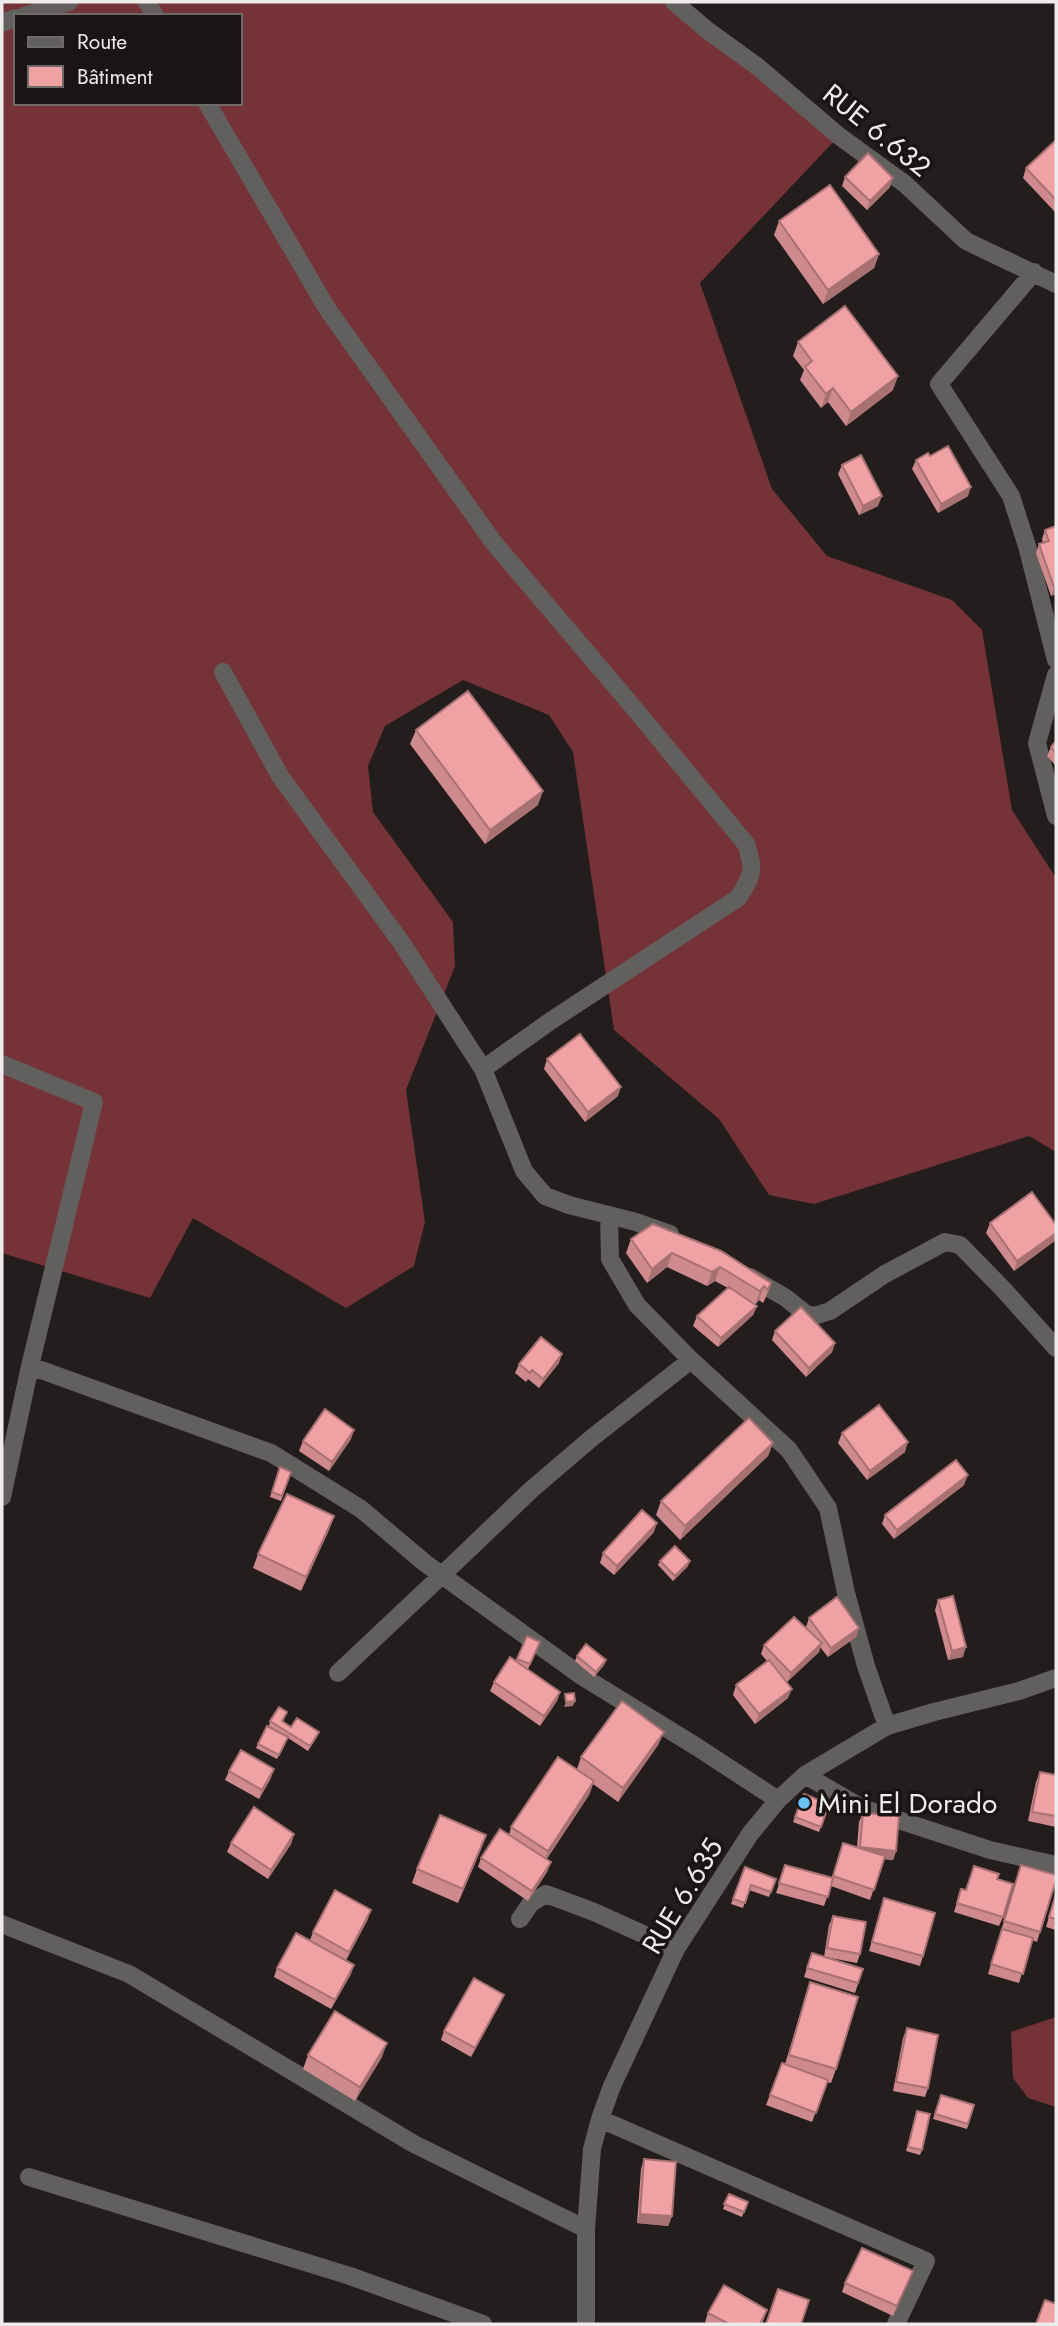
<svg xmlns="http://www.w3.org/2000/svg" width="1058" height="2326" font-family="Jost,sans-serif">
	<style>
		.forest { fill: #753237; fill-rule: evenodd }
		.lines { fill: none; stroke-linecap: round; stroke-linejoin: round }
		.minor { stroke: #625f5f; stroke-width: 18 }
		.wall { fill: #ce8a8c }
		.shaded-wall { fill: #a87172 }
		.building { fill: #f0a1a3; stroke: #a87172; stroke-width: 2 }
		.poi-dot { fill: #69c3f1; stroke: #1a1414; stroke-width: 2.5 }
		.labels { text-anchor: middle; stroke-width: 7; stroke-linejoin: round; paint-order: stroke }
		.street-label { font-size: 28px; fill: #efebeb; stroke: #1a1414 }
		.poi-label { font-size: 28px; fill: #efebeb; stroke: #1a1414; text-anchor: start }
	</style>
	<rect width="100%" height="100%" fill="#231d1d"/>
	<path class="forest" d="M2 2H668L839 136 700 283 772 489 827 556 952 600 982 630 1012 810 1056 878V1152L1029 1136 814 1204 769 1195 719 1119 614 1030 573 752 549 715 463 680 385 726 368 766 373 812 453 922 455 966 406 1090 425 1222 414 1266 346 1308 193 1218 150 1298 2 1253ZM16 16H240V103H16Z
		M1056 2017V2107L1028 2098 1013 2078 1011 2032Z"/>
	<g class="lines">
		<path class="minor" d="M147 2 155 16
			M674 2 707 30 758 67 839 136 905 184 966 241 1056 284
			M24 16 69 2
			M2 23 16 18
			M207 103 328 310 494 543 634 708 746 844C755 870 753 875 738 898L552 1020 483 1069
			M1034 272 939 384 1011 496 1027 546 1056 660
			M223 672 280 776 401 942 483 1069 524 1171 545 1196 569 1205 636 1222 670 1234
			M1056 675 1037 743 1056 816
			M2 1064 94 1102 30 1366 2 1497
			M609 1215 610 1259 637 1305 691 1360 789 1450 828 1508 846 1593 866 1666 887 1726
			M750 1277 786 1298 806 1314 814 1316 830 1311 885 1274 945 1242 960 1245 1003 1289 1056 1348
			M30 1366 271 1453 361 1509 425 1563 580 1675 697 1747 778 1800
			M338 1673 442 1575 532 1489 593 1437 691 1360
			M805 1775 862 1808 990 1850 1056 1865
			M520 1919 531 1903 546 1894 594 1912 676 1949
			M2 1924 129 1974 414 2144 586 2229
			M600 2119 926 2261 896 2324
			M29 2177 350 2276 483 2324
			M586 2324V2229L592 2149 600 2119 612 2086 676 1949 750 1834 778 1800 805 1775 887 1726 934 1712 1019 1691 1056 1678"/>
	</g>
	<path class="wall" d="M1056 143V213L1023 178 1026 168Z
		M845 177 890 187 867 210 842 186Z
		M779 221 879 254 874 268 823 304 774 235Z
		M798 342 893 390 846 426 828 402 821 408 800 380 804 370 793 356Z
		M916 460 968 496 938 513 912 469Z
		M842 465 878 506 859 515 838 474Z
		M1056 526V594L1051 596 1036 553 1039 544 1043 543 1042 539 1045 530Z
		M416 730 538 805 485 844 410 744Z
		M1056 741V766L1047 756 1051 747Z
		M547 1059 618 1096 585 1122 544 1069Z
		M990 1223 1056 1225V1240L1014 1271 986 1233Z
		M631 1239 771 1283 766 1297 763 1303 759 1300 755 1305 757 1306 753 1315 718 1347 693 1326 697 1316 728 1288 715 1281 707 1286 667 1267 647 1283 626 1253Z
		M775 1331 835 1343 832 1352 806 1377 772 1340Z
		M559 1363 539 1388 528 1379 526 1382 515 1373 519 1364Z
		M842 1433 905 1452 867 1480 838 1443Z
		M351 1439 329 1471 299 1451 303 1441Z
		M773 1443 768 1456 680 1540 656 1515 661 1501Z
		M280 1467 291 1472 281 1501 270 1497Z
		M964 1485 894 1539 882 1524 885 1515Z
		M329 1530 301 1591 253 1568 258 1554Z
		M654 1532 614 1575 600 1563 603 1553Z
		M660 1561 688 1566 673 1581 658 1565Z
		M938 1600 963 1657 948 1660 935 1610Z
		M809 1618 859 1628 856 1637 828 1657 820 1647 819 1652 787 1682 783 1678 788 1698 755 1724 733 1695 736 1685 767 1661 761 1654 764 1645 806 1627Z
		M527 1636 540 1642 528 1669 525 1668 560 1692 557 1701 540 1726 490 1691 494 1682 516 1661Z
		M577 1656 606 1660 604 1665 594 1677 575 1661Z
		M287 1712 283 1722 291 1727 317 1737 308 1751 288 1738 277 1759 256 1748 258 1744 278 1732 269 1726 270 1721Z
		M664 1732 658 1745 618 1802 593 1784 589 1795 546 1860 551 1862 547 1872 528 1901 478 1867 481 1858 509 1835 511 1827 577 1769 581 1757Z
		M229 1771 271 1778 259 1799 225 1780Z
		M1040 1772 1056 1775V1827L1028 1821 1036 1782Z
		M804 1794 829 1804 819 1832 793 1822Z
		M863 1813 896 1851 893 1860 884 1859 870 1900 831 1886 824 1906 776 1893 785 1865 832 1878 843 1843 857 1847 859 1822Z
		M294 1834 291 1844 268 1879 227 1852 231 1843Z
		M481 1849 458 1903 412 1883 417 1869Z
		M1021 1865 1040 1932 1037 1942 1032 1940 1019 1983 988 1974Z
		M974 1866 997 1879 1003 1917 999 1926 954 1912 961 1889 966 1890Z
		M745 1867 776 1879 769 1897 749 1890 743 1908 731 1904Z
		M1056 1892V1930L1046 1927Z
		M884 1898 923 1956 920 1966 869 1951Z
		M833 1916 860 1954 857 1963 825 1957 863 1969 855 1993 804 1977 812 1953 824 1957 829 1925Z
		M368 1919 346 1960 351 1974 331 2009 274 1977 277 1968 310 1940 313 1932Z
		M810 1982 836 2069 831 2083 827 2082 812 2122 766 2105 782 2063 785 2064Z
		M504 1995 500 2004 471 2057 441 2040 444 2031Z
		M907 2028 928 2088 925 2097 893 2091 903 2038Z
		M308 2055 382 2057 355 2101 303 2069Z
		M941 2095 974 2105 967 2129 933 2119Z
		M916 2115 922 2150 920 2155 906 2151Z
		M644 2159 672 2216 668 2226 637 2223 641 2169Z
		M729 2194 748 2202 742 2217 723 2209Z
		M913 2271 893 2316 842 2292 845 2283Z
		M767 2310 762 2324H709L705 2322 708 2313Z"/>
	<path class="shaded-wall" d="M893 178 890 187 867 210 870 201Z
		M879 254 874 268 823 304 828 290Z
		M898 376 893 390 846 426 851 412Z
		M833 388 828 402 821 408 826 394Z
		M971 487 968 496 938 513 941 504Z
		M882 496 878 506 859 515 863 506Z
		M1056 586V594L1051 596 1054 587Z
		M543 791 538 805 485 844 490 830Z
		M621 1087 618 1096 585 1122 588 1112Z
		M1056 1233V1240L1014 1271 1017 1261Z
		M672 1253 667 1267 647 1283 652 1269Z
		M720 1267 715 1281 707 1286 712 1272Z
		M764 1286 759 1300 755 1305 760 1291Z
		M757 1306 753 1315 718 1347 721 1338Z
		M835 1343 832 1352 806 1377 809 1368Z
		M562 1354 559 1363 539 1388 543 1379Z
		M354 1430 351 1439 329 1471 332 1462Z
		M908 1442 905 1452 867 1480 870 1471Z
		M773 1443 768 1456 680 1540 685 1526Z
		M968 1475 964 1485 894 1539 897 1530Z
		M334 1516 329 1530 301 1591 306 1577Z
		M657 1523 654 1532 614 1575 617 1566Z
		M690 1561 688 1566 673 1581 675 1576Z
		M859 1628 856 1637 828 1657 831 1648Z
		M822 1643 819 1652 787 1682 791 1673Z
		M966 1647 963 1657 948 1660 952 1651Z
		M606 1660 604 1665 594 1677 596 1672Z
		M792 1689 788 1698 755 1724 759 1714Z
		M560 1692 557 1701 540 1726 544 1716Z
		M575 1701 573 1706 564 1707 566 1702Z
		M664 1732 658 1745 618 1802 623 1788Z
		M274 1769 271 1778 259 1799 262 1790Z
		M594 1781 589 1795 543 1865 548 1851Z
		M294 1834 291 1844 268 1879 271 1870Z
		M486 1835 481 1849 458 1903 463 1889Z
		M860 1847 896 1851 893 1860 857 1857Z
		M551 1862 547 1872 528 1901 532 1891Z
		M371 1910 368 1919 346 1961 349 1952Z
		M354 1965 351 1974 331 2009 335 2000Z
		M504 1995 500 2004 471 2057 475 2048Z
		M387 2043 382 2057 355 2101 360 2087Z
		M640 2214 672 2216 668 2226 637 2223Z"/>
	<path class="building" d="M1055 141 1056 143V200L1026 168Z
		M868 153 893 178 870 201 845 177Z
		M830 185 879 254 828 290 779 221Z
		M845 306 898 376 851 412 833 388 826 394 805 367 812 361 798 342Z
		M948 446 971 487 941 504 916 460 928 453 930 456Z
		M861 455 882 496 863 506 842 465Z
		M1056 526V586L1054 587 1039 544 1049 541 1045 530Z
		M468 691 543 791 490 830 416 730Z
		M1056 741V753L1051 747Z
		M580 1034 621 1087 588 1112 547 1059Z
		M1032 1192 1056 1225V1233L1017 1261 990 1223Z
		M653 1224 721 1251 771 1283 768 1290 764 1286 760 1291 720 1267 712 1272 672 1253 652 1269 631 1239Z
		M729 1287 757 1306 721 1338 697 1316Z
		M801 1307 835 1343 809 1368 775 1331Z
		M541 1337 562 1354 543 1379 532 1370 530 1373 519 1364Z
		M879 1405 908 1442 870 1471 842 1433Z
		M325 1409 354 1430 332 1462 303 1441Z
		M749 1418 773 1443 685 1526 661 1501Z
		M956 1460 968 1475 897 1530 885 1515Z
		M280 1467 291 1472 282 1496 272 1492Z
		M287 1494 334 1516 306 1577 258 1554Z
		M642 1510 657 1523 617 1566 603 1553Z
		M675 1546 690 1561 675 1576 660 1561Z
		M953 1596 966 1647 952 1651 938 1600Z
		M837 1597 859 1628 831 1648 809 1618Z
		M794 1617 822 1643 791 1673 764 1645Z
		M527 1636 540 1642 530 1664 517 1659Z
		M586 1644 606 1660 596 1672 577 1656Z
		M510 1657 560 1692 544 1716 494 1682Z
		M769 1660 792 1689 759 1714 736 1685Z
		M574 1693 575 1701 566 1702 565 1694Z
		M622 1701 664 1732 623 1788 581 1757Z
		M279 1707 287 1712 282 1721 291 1727 297 1718 319 1732 310 1746 270 1721Z
		M267 1726 288 1737 279 1755 258 1744Z
		M241 1750 274 1769 262 1790 229 1771Z
		M558 1757 594 1781 548 1851 511 1827Z
		M1040 1772 1056 1775V1816L1032 1812Z
		M804 1794 829 1804 821 1827 795 1817Z
		M254 1807 294 1834 271 1870 231 1843Z
		M863 1813 899 1816 896 1851 860 1847Z
		M440 1815 486 1835 463 1889 417 1869Z
		M500 1829 551 1862 532 1891 481 1858Z
		M843 1843 885 1856 874 1890 833 1876Z
		M785 1865 833 1878 828 1897 779 1883Z
		M1021 1865 1056 1875V1880L1040 1932 1004 1921Z
		M974 1866 999 1874 997 1879 1013 1884 1003 1917 957 1903 961 1889 966 1890Z
		M745 1867 776 1879 771 1892 751 1885 745 1903 733 1899Z
		M335 1890 371 1910 349 1952 313 1932Z
		M1056 1894V1919L1049 1917Z
		M884 1898 935 1913 923 1956 872 1942Z
		M833 1916 866 1922 860 1954 827 1948Z
		M1002 1929 1033 1938 1023 1974 991 1964Z
		M296 1933 354 1965 335 2000 277 1968Z
		M812 1953 863 1969 858 1983 807 1968Z
		M474 1978 504 1995 475 2048 444 2031Z
		M810 1982 858 1997 836 2069 789 2055Z
		M335 2011 387 2043 360 2087 308 2055Z
		M907 2028 938 2035 928 2088 896 2082Z
		M782 2063 828 2080 816 2113 770 2095Z
		M941 2095 974 2105 968 2124 935 2114Z
		M917 2111 930 2114 922 2150 908 2147Z
		M644 2159 676 2162 672 2216 640 2214Z
		M729 2194 748 2202 744 2212 724 2204Z
		M862 2248 913 2271 897 2306 845 2283Z
		M724 2285 767 2310 760 2324H729L708 2313Z
		M778 2289 809 2300 801 2324H766Z
		M1045 2300 1056 2304V2324H1036Z"/>
	<circle class="poi-dot" cx="804" cy="1803" r="7"/>
	<g class="labels">
		<g class="street-label">
			<text transform="translate(877 130) rotate(39)" y="10">RUE 6.632</text>
			<text transform="translate(682 1896) rotate(-59)" y="10">RUE 6.635</text>
		</g>
		<g class="poi-label">
			<text x="818" y="1813">Mini El Dorado</text>
		</g>
	</g>
	<rect width="1058" height="2326" fill="none" stroke="#efebeb" stroke-width="7"/>
	<rect x="14" y="14" width="228" height="91" fill="#1a1414" stroke="#6f6a6a" stroke-width="2"/>
	<rect x="28" y="37" width="35" height="10" fill="#625f5f" stroke="#6f6a6a" stroke-width="2"/>
	<text x="77" y="49" font-size="21" fill="#efebeb">Route</text>
	<rect x="28" y="66" width="35" height="21" fill="#f0a1a3" stroke="#6f6a6a" stroke-width="2"/>
	<text x="77" y="84" font-size="21" fill="#efebeb">Bâtiment</text>
</svg>
